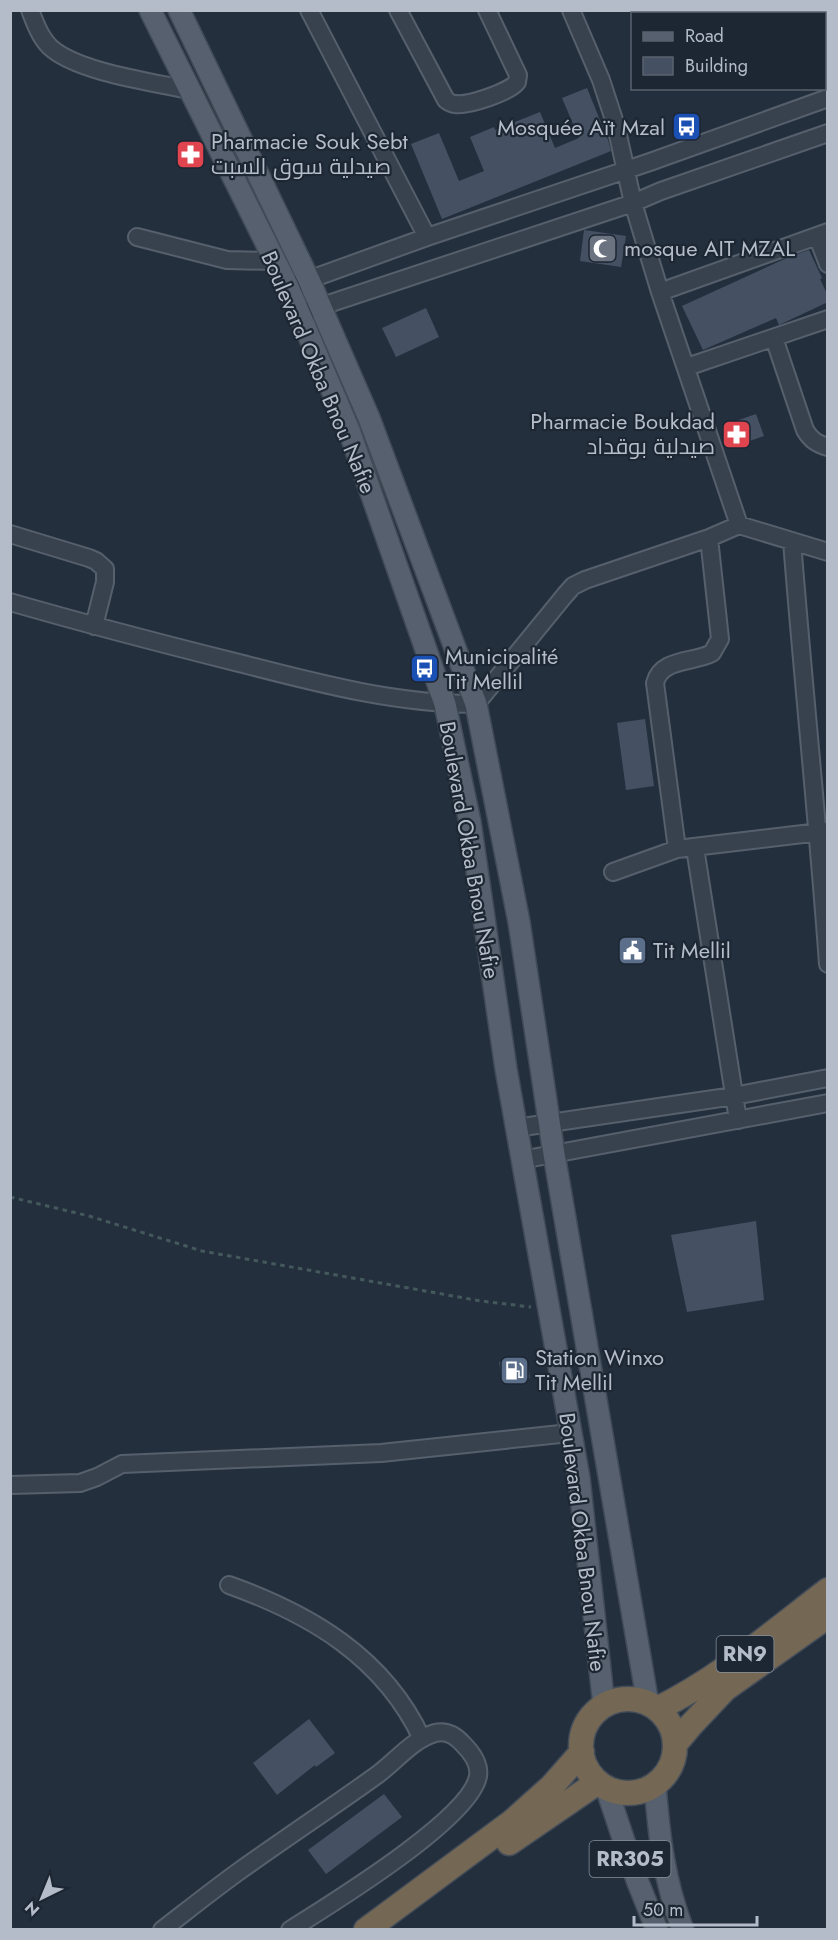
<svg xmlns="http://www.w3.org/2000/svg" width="838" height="1940" font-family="Jost,Cairo,sans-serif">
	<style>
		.building { fill: #455162 }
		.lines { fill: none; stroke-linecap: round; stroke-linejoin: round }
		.minor-casing { stroke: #565f6c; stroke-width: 20 }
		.major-casing { stroke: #414a57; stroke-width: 24 }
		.highway-casing { stroke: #434c59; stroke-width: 27 }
		.path { stroke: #44595c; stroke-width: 3; stroke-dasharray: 4.5 4.5; stroke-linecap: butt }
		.minor { stroke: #38414e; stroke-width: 16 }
		.major { stroke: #56606e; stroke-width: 21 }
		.highway { stroke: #746855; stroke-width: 24 }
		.labels { text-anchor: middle; stroke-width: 4.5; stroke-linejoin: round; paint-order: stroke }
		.shield { fill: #1d2633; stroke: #878f9c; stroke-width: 1.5 }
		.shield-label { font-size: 21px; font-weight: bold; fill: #b4bcc9 }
		.poi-label { font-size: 22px; fill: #b4bcc9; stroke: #1d2633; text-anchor: start }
		.street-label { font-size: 22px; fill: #b4bcc9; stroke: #1d2633 }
	</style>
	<rect width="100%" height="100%" fill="#242f3e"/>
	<path class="building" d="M587 88 608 140 611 151 442 219 411 144 439 133 459 181 484 171 470 137 494 127 495 130 540 112 555 148 579 138 562 98Z
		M584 230 626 236 621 267 580 261Z
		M809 250 822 278 820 279 828 296V302L779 325 776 318 703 350 682 306 789 257Z
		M426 308 439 337 396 357 382 328Z
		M756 414 764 436 735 446 727 424Z
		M645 719 654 786 626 790 617 723Z
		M756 1221 764 1300 687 1312 671 1235Z
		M527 1358 530 1378 502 1382 499 1362Z
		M309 1719 335 1753 316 1767 315 1765 277 1795 253 1763Z
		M384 1794 402 1817 326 1874 308 1850Z"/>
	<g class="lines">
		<defs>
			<path id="minor" d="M30 10C35 23 40 37 50 47 77 72 152 82 189 90
				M309 10 427 237
				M398 10 446 100C449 102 451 104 455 104 468 106 510 92 517 82L518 75 487 10
				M571 10 601 80 616 126 633 203 660 292 739 525
				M817 236 828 264
				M137 237 227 260 273 261
				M297 284 427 237 650 162 828 98
				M660 292 828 232
				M298 314 633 203 661 191 828 133
				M774 338 805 430C811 440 817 444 828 447
				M687 367 828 319
				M10 534 89 558 96 561 105 569V582L94 626
				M792 541C803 682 818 823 828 964
				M10 602C86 624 163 644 239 663 317 683 395 704 476 704L565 595 573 586 585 580 709 538 739 525 828 552
				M695 848 738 1120
				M677 849 655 683C661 658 693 663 712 653L720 639 709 538
				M613 872 677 849 828 831
				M516 1128 734 1096 828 1078
				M521 1160 828 1103
				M10 1485 80 1483 97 1477 122 1464 381 1453 570 1433
				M229 1585C310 1614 384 1657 422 1739
				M162 1930C188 1910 213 1890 238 1872 284 1839 331 1808 377 1775 395 1762 413 1739 435 1733 447 1730 456 1736 463 1744 471 1752 480 1764 478 1776 471 1819 329 1905 290 1930"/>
			<path id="major" d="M150 10 288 287 349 430 445 704 470 822 506 1069 579 1478 604 1706
				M179 10 309 280 369 418 476 704 519 922 554 1154 648 1704
				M655 1784C659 1836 664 1881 683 1930
				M606 1787 637 1880 657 1930"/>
			<path id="highway" d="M581 1746a47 47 0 1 1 94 0a47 47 0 1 1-94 0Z
				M657 1709C719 1679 773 1632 828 1590
				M675 1744 691 1725 725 1689 828 1616
				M509 1843 598 1782
				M366 1930 513 1821 552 1786 582 1752"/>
		</defs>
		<use href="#minor" class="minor-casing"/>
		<use href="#major" class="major-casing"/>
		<use href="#highway" class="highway-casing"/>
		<path class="path" d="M10 1197 89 1216 202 1251 481 1301 531 1307"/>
		<use href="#minor" class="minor"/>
		<use href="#major" class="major"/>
		<use href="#highway" class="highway"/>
	</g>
	<defs>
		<symbol id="bus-square" viewBox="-11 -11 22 22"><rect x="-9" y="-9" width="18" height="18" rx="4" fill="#1a4fb4" stroke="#1d2633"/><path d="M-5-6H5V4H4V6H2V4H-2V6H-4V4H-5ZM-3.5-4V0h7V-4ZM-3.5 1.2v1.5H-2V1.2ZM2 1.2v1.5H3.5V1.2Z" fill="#fff"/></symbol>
		<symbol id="pharmacy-square" viewBox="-11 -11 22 22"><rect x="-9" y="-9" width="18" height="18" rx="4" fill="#e0444e" stroke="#1d2633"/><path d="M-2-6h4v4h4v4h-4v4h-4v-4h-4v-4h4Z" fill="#fff"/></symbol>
		<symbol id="mosque-square" viewBox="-11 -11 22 22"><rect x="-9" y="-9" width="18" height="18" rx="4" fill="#6b7280" stroke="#1d2633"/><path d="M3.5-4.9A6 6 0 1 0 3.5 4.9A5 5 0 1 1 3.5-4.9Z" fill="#fff"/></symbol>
		<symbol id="civic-square" viewBox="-11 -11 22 22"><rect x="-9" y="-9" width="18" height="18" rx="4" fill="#5c6f8a" stroke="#1d2633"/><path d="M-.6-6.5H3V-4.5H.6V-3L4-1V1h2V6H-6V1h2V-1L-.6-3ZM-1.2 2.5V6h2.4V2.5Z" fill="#fff"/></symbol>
		<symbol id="fuel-square" viewBox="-11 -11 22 22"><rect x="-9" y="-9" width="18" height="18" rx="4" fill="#5c6f8a" stroke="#1d2633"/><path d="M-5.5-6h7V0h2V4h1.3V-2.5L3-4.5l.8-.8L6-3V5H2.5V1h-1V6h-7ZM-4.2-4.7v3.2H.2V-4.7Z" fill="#fff"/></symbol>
	</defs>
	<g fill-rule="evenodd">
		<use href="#bus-square" x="670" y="110" width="33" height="33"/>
		<use href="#pharmacy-square" x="174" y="138" width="33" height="33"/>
		<use href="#mosque-square" x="586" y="232" width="33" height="33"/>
		<use href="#pharmacy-square" x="720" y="418" width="33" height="33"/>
		<use href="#bus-square" x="408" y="652" width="33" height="33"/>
		<use href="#civic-square" x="616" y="934" width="33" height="33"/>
		<use href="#fuel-square" x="498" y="1354" width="33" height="33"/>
	</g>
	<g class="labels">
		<g class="shield">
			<rect x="716.5" y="1636" width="57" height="36" rx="4.5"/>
			<rect x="589.5" y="1841" width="81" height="36" rx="4.5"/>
		</g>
		<g class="shield-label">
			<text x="745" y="1661">RN9</text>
			<text x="630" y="1866">RR305</text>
		</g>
		<g class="poi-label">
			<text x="665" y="135" text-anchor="end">Mosquée Aït Mzal</text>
			<text x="211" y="149">Pharmacie Souk Sebt<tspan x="211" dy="25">صيدلية سوق السبت</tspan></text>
			<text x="624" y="256">mosque AIT MZAL</text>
			<text x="715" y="429" text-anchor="end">Pharmacie Boukdad<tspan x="715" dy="25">صيدلية بوقداد</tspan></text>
			<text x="445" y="664">Municipalité<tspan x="445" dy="25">Tit Mellil</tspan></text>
			<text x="653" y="958">Tit Mellil</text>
			<text x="535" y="1365">Station Winxo<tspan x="535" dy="25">Tit Mellil</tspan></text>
		</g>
		<g class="street-label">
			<text transform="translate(319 372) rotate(67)" y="8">Boulevard Okba Bnou Nafie</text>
			<text transform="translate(470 850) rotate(80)" y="8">Boulevard Okba Bnou Nafie</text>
			<text transform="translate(583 1542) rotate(83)" y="8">Boulevard Okba Bnou Nafie</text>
		</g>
	</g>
	<rect width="838" height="1940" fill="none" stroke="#b4bcc9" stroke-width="24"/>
	<rect x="631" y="12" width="195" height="78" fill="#1d2633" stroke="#59626f" stroke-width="1.5"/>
	<rect x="643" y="32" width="30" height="9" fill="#56606e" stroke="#59626f" stroke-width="1.5"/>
	<text x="685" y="42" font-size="18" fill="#b4bcc9">Road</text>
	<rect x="643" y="57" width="30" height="18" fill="#455162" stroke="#59626f" stroke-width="1.5"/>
	<text x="685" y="72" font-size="18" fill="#b4bcc9">Building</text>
	<g transform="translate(42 1898) rotate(223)" stroke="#1d2633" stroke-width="4.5" paint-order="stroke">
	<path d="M0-4.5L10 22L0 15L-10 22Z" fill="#b4bcc9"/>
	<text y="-9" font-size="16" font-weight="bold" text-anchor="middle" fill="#b4bcc9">N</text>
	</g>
	<path d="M634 1916v9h123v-9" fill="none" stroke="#b4bcc9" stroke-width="3"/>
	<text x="643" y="1916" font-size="18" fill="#b4bcc9" stroke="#1d2633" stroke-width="4.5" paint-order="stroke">50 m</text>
</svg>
